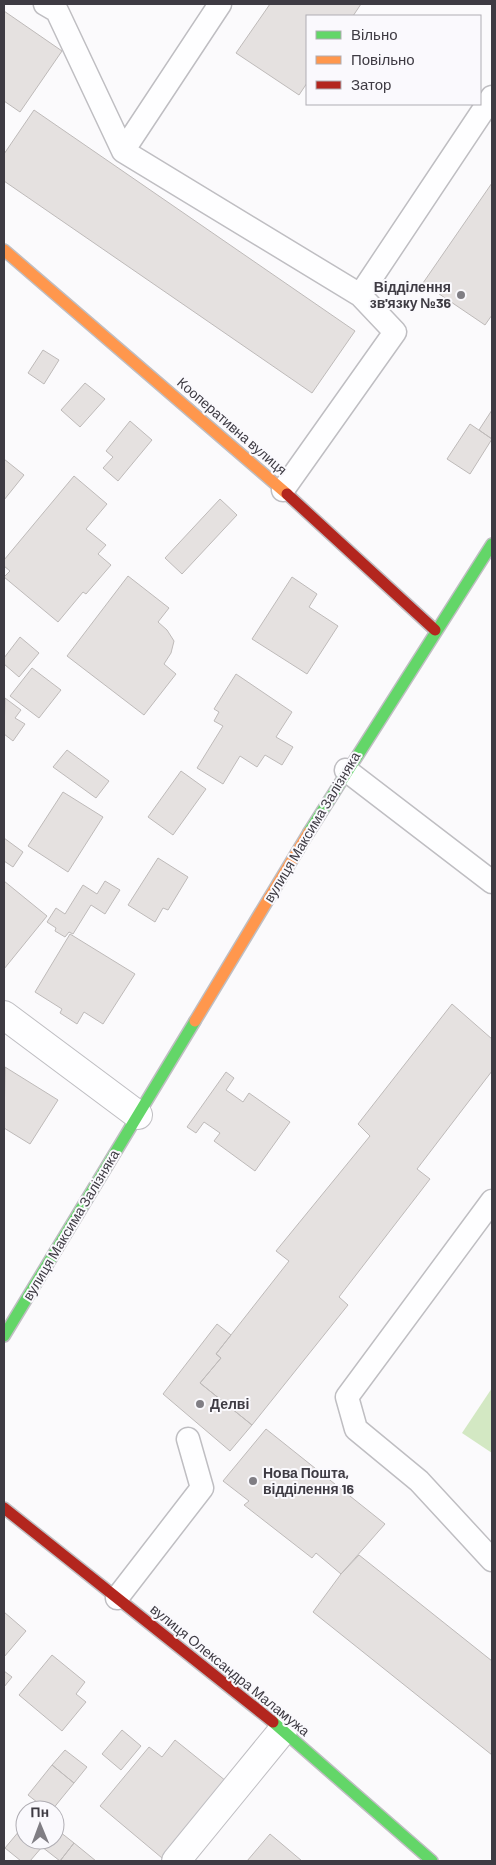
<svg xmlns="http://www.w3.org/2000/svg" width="496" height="1865" font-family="Barlow,sans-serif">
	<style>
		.green { fill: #d3e8c3 }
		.building { fill: #e5e1e0; stroke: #bebab9 }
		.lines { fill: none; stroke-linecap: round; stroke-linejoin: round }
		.lane-casing { stroke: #bfbec2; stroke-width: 25 }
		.street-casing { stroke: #bfbec2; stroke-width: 30 }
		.fast-casing { stroke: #bfbec2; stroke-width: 14 }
		.slow-casing { stroke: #bfbec2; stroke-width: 14 }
		.jam-casing { stroke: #bfbec2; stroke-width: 14 }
		.lane { stroke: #fefeff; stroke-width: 22 }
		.street { stroke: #fefeff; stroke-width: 28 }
		.fast { stroke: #63d668; stroke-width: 11 }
		.slow { stroke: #ff974d; stroke-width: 11 }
		.jam { stroke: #b3261e; stroke-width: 11 }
		.poi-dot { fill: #807e84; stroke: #faf9fd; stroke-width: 2 }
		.labels { text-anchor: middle; stroke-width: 4; stroke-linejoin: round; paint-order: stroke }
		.poi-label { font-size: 14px; font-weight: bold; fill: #3e3b43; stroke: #faf9fd; text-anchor: start }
		.street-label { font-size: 14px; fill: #3e3b43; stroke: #faf9fd }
	</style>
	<rect width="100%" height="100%" fill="#fbfafc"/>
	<path class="green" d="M492 1388V1453L462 1433Z"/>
	<path class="building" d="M270 4H361L353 16H307V83L299 95 236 53Z
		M4 11 62 51 20 112 4 101Z
		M34 110 355 331 312 393 4 181V154Z
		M492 183V315L485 325 423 283Z
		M43 350 59 360 44 384 28 373Z
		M85 383 105 399 80 427 61 410Z
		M492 410V439L479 430Z
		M130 421 152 440 118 481 103 468 113 457 106 451Z
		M470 424 492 439 470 474 447 459Z
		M4 459 24 475 4 500Z
		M74 476 107 504 86 529 106 545 98 554 111 565 86 594 83 592 58 622 4 577 10 571 4 566V560Z
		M220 499 237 515 182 574 165 558Z
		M128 576 169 608 158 622 167 630 174 641 171 653 164 664 176 674 144 715 67 656Z
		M292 577 317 594 309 607 338 626 307 674 252 639Z
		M20 637 39 653 19 677 4 664V658Z
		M32 668 61 690 39 718 10 696Z
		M236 674 292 712 276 737 293 747 282 765 265 755 257 767 240 756 223 784 197 768 223 726 214 721 219 712 214 709Z
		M5 698 21 710 15 718 25 724 13 741 4 734Z
		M67 750 109 781 96 798 53 767Z
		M181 771 206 789 173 835 148 817Z
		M63 792 103 817 68 872 28 846Z
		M4 838 23 852 13 867 4 861Z
		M158 858 188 877 168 910 163 908 155 922 128 905Z
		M4 881 47 916 4 969Z
		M105 881 120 890 105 914 91 905 73 934 69 932 65 937 55 931 56 928 47 922 56 908 65 914 83 885 97 894Z
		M70 934 135 974 103 1024 84 1012 77 1024 60 1013 62 1009 35 992Z
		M452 1004 492 1039V1071L417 1169 430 1179 339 1297 348 1305 252 1425 200 1383 221 1358 216 1354 289 1261 276 1251 370 1136 358 1124Z
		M5 1067 58 1100 30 1144 4 1128Z
		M226 1072 234 1078 226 1090 243 1102 249 1093 290 1122 255 1171 214 1141 220 1133 204 1122 196 1133 187 1127Z
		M217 1324 231 1335 216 1354 221 1358 200 1383 252 1425 230 1451 163 1394Z
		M266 1429 385 1524 341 1574 316 1553 312 1558 244 1505 249 1501 223 1481Z
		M359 1555 492 1661V1755L313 1612 341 1574Z
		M4 1612 26 1631 4 1657Z
		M52 1655 85 1682 76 1694 86 1702 62 1731 19 1695Z
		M4 1671 12 1677 4 1687Z
		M122 1730 141 1746 121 1770 102 1754Z
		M175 1740 226 1781 162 1858 100 1806 149 1747 162 1757Z
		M65 1750 87 1767 74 1783 52 1765Z
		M52 1765 74 1783 52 1810H47L28 1795Z
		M55 1828 74 1843 60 1861 33 1840H55Z
		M20 1830 25 1834V1840H33L42 1847 30 1861H21L5 1848Z
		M270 1834 302 1861H247Z
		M74 1843 96 1861H60Z"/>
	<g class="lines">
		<defs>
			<path id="lane" d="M45 4 57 11 123 151 360 295 492 97
				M123 151 220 4
				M283 490 395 332 360 295
				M346 770 492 882
				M492 1201 347 1397 356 1429 419 1481 492 1560
				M117 1598 202 1488 188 1439"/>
			<path id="street" d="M4 1015 138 1115
				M176 1861 283 1730"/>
			<path id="fast" d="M309 832 492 544
				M4 1336 195 1021
				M273 1722 432 1861"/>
			<path id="slow" d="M4 250 287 494
				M195 1021 309 832"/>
			<path id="jam" d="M287 494 435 630
				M4 1508 273 1722"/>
		</defs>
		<use href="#lane" class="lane-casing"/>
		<use href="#street" class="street-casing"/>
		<use href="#fast" class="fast-casing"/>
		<use href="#slow" class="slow-casing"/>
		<use href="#jam" class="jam-casing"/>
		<use href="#lane" class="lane"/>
		<use href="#street" class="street"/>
		<use href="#fast" class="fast"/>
		<use href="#slow" class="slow"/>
		<use href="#jam" class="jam"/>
	</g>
	<g class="poi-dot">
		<circle cx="461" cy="295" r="5"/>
		<circle cx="200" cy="1404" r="5"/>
		<circle cx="253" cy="1481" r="5"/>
	</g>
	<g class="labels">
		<g class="poi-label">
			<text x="451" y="292" text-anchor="end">Відділення<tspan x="451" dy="16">зв'язку №36</tspan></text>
			<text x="210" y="1409">Делві</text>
			<text x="263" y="1478">Нова Пошта,<tspan x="263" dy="16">відділення 16</tspan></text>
		</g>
		<g class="street-label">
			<text transform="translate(232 426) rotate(41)" y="5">Кооперативна вулиця</text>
			<text transform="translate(312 827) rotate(-59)" y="5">вулиця Максима Залізняка</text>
			<text transform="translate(71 1225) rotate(-59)" y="5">вулиця Максима Залізняка</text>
			<text transform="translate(230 1670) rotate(39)" y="5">вулиця Олександра Маламужа</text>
		</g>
	</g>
	<rect width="496" height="1865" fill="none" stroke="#3e3b43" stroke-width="10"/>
	<rect x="306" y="15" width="175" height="90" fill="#faf9fd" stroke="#afadb3"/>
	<rect x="316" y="31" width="25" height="8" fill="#63d668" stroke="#afadb3"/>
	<text x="351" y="40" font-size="15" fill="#3e3b43">Вільно</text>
	<rect x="316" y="56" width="25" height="8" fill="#ff974d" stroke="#afadb3"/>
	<text x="351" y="65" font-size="15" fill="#3e3b43">Повільно</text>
	<rect x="316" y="81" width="25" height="8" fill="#b3261e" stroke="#afadb3"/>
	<text x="351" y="90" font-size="15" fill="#3e3b43">Затор</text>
	<g transform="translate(40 1825) rotate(359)"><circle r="24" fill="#faf9fd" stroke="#afadb3"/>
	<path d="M0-4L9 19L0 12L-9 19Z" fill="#807e84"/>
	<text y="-8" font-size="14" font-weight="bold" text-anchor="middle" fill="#3e3b43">Пн</text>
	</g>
</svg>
